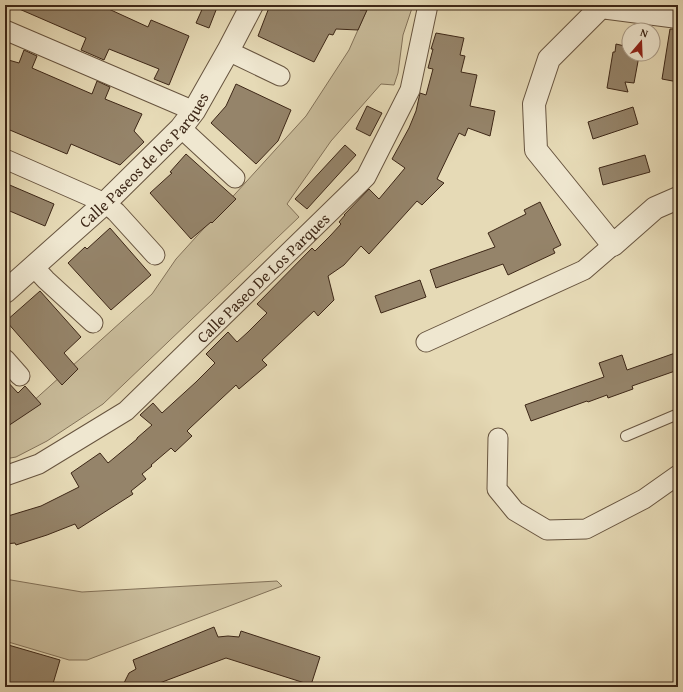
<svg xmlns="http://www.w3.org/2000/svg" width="683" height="692" font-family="'Gentium Book Plus',serif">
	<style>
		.green { fill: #c9bc9b; stroke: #837259 }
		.building { fill: #95846a; stroke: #3d2717 }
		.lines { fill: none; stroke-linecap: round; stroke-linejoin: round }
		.service-casing { stroke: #67543f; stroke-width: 12 }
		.minor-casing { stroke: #67543f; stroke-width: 21 }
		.tertiary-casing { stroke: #67543f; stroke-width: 24 }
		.service { stroke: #efe7d0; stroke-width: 10 }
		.minor { stroke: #efe7d0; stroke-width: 19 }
		.tertiary { stroke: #efe7d0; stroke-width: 22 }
		.labels { text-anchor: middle; stroke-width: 3; stroke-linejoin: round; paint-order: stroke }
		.street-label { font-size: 16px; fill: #3d2717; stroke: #efe7d0 }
	</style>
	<rect width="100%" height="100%" fill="#e6dab6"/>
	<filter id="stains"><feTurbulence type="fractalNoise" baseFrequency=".005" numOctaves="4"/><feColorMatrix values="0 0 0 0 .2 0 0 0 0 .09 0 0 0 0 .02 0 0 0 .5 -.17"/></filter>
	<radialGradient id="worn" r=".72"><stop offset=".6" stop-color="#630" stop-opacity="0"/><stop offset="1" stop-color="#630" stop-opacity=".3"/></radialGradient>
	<path class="green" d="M369 5H413L403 35 398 73 394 85 381 84 331 141 287 204 299 217 103 404 47 441 16 457 5 459V424L10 422 152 294 176 259 306 116 349 50Z
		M5 579 82 592 277 581 282 586 87 660H69L5 641Z"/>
	<path class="building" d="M10 5H61L67 8 68 5 74 9 76 5H100L148 27 151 20 189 36 169 85 154 79 159 69 109 49 104 60 81 50 86 38Z
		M204 5H218L209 28 196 23Z
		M270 5H361L360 10H367L358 30 336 29 333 35 329 34 314 62 258 36Z
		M670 29H678V82L662 79Z
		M436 33 464 38 460 55 465 56 461 72 477 75 470 106 495 111 490 136 468 128 465 136 459 133 437 179 444 183 422 205 417 201 369 254 361 246 344 265 328 276 334 300 318 316 314 311 262 360 267 365 239 389 236 385 190 428 187 431 192 436 175 452 171 448 151 465 152 466 142 474 146 479 131 491 133 494 78 529 75 524 47 535 16 545 15 543 5 544V519L9 518 8 516 41 506 79 487 71 473 100 453 108 463 137 439V438L152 425 140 415 153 403 162 413 196 382 215 363 206 354 228 332 237 342 248 332 267 313 257 304 312 248 315 251 330 236 341 224 339 222 345 215H344L369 189 379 199 405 168 392 159 409 128 416 111 420 93 426 95 433 69 428 68 433 49H431Z
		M616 44 629 47V54L639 56 634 83 625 82 628 92 607 88 613 52H615Z
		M24 50 37 56 32 68 92 94 97 81 110 87 105 99 142 114 134 131 144 142 120 165 71 144 67 154 5 128V59L19 63Z
		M236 84 291 110 278 141 256 164 211 123 226 106Z
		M367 106 382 113 370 136 356 129Z
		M633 107 638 124 593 139 588 122Z
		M345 145 356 155 307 209 295 199Z
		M186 154 236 199 212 223 211 222 191 239 150 193 172 173 170 172Z
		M645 155 650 172 603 185 599 168Z
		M5 183 54 204 45 226 5 209Z
		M540 202 561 245 553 249 555 253 508 275 503 264 436 288 430 270 495 247 488 233 526 214 524 210Z
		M110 228 151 275 111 310 68 263 85 247 87 249Z
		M420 280 426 297 381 313 375 296Z
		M40 291 81 337 64 353 78 369 62 385 6 321Z
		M678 352V370L632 386 633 389 608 398 607 395 588 402 587 401 531 421 525 405 604 377 599 363 622 355 627 370Z
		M5 379 18 393 25 386 41 404 5 428Z
		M214 627 218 637 228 636 239 637 241 631 320 657 311 685 226 658 149 687H122L129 673 136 669 133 660Z
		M5 644 60 660 52 687H20L5 683Z"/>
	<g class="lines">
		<defs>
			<path id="service" d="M626 436 678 414"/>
			<g id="minor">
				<path d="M5 30 194 111"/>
				<path d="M228 51 280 76"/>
				<path d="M181 128 235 178"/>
				<path d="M5 159 105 203 116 212 155 255"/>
				<path d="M33 266 46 280 93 323"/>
				<path d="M426 342 584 270 613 245"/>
				<path d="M5 359 20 376"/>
				<path d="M498 438 497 489 515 511 547 530 586 529 644 499 678 475"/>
				<path id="s1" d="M5 476 39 464 126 411 366 177 410 90 428 5"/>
			</g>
			<g id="tertiary">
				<path d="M678 17 601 7 549 59 534 104 536 150 613 245 655 208 678 198"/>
				<path id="s2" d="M5 292 105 203 181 128 194 111 228 51 252 5"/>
			</g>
		</defs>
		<use href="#service" class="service-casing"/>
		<use href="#minor" class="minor-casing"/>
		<use href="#tertiary" class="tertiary-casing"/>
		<use href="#service" class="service"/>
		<use href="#minor" class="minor"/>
		<use href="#tertiary" class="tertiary"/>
	</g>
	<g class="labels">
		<g class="street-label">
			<text dy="6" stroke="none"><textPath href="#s2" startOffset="192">Calle Paseos de los Parques</textPath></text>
			<text dy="6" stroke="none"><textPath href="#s1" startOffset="329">Calle Paseo De Los Parques</textPath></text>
		</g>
	</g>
	<rect width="683" height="692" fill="none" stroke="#e6dab6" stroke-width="20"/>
	<rect x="6" y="6" width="671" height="680" fill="none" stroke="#3d2717" stroke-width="2"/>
	<rect x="10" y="10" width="663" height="672" fill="none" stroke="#3d2717"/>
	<g transform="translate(641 42) rotate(19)"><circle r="19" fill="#efe7d0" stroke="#a89a86"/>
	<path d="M0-3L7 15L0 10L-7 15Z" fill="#8f2418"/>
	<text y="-6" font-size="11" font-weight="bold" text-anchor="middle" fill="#3d2717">N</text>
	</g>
	<rect width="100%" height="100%" filter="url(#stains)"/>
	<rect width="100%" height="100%" fill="url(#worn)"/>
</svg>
